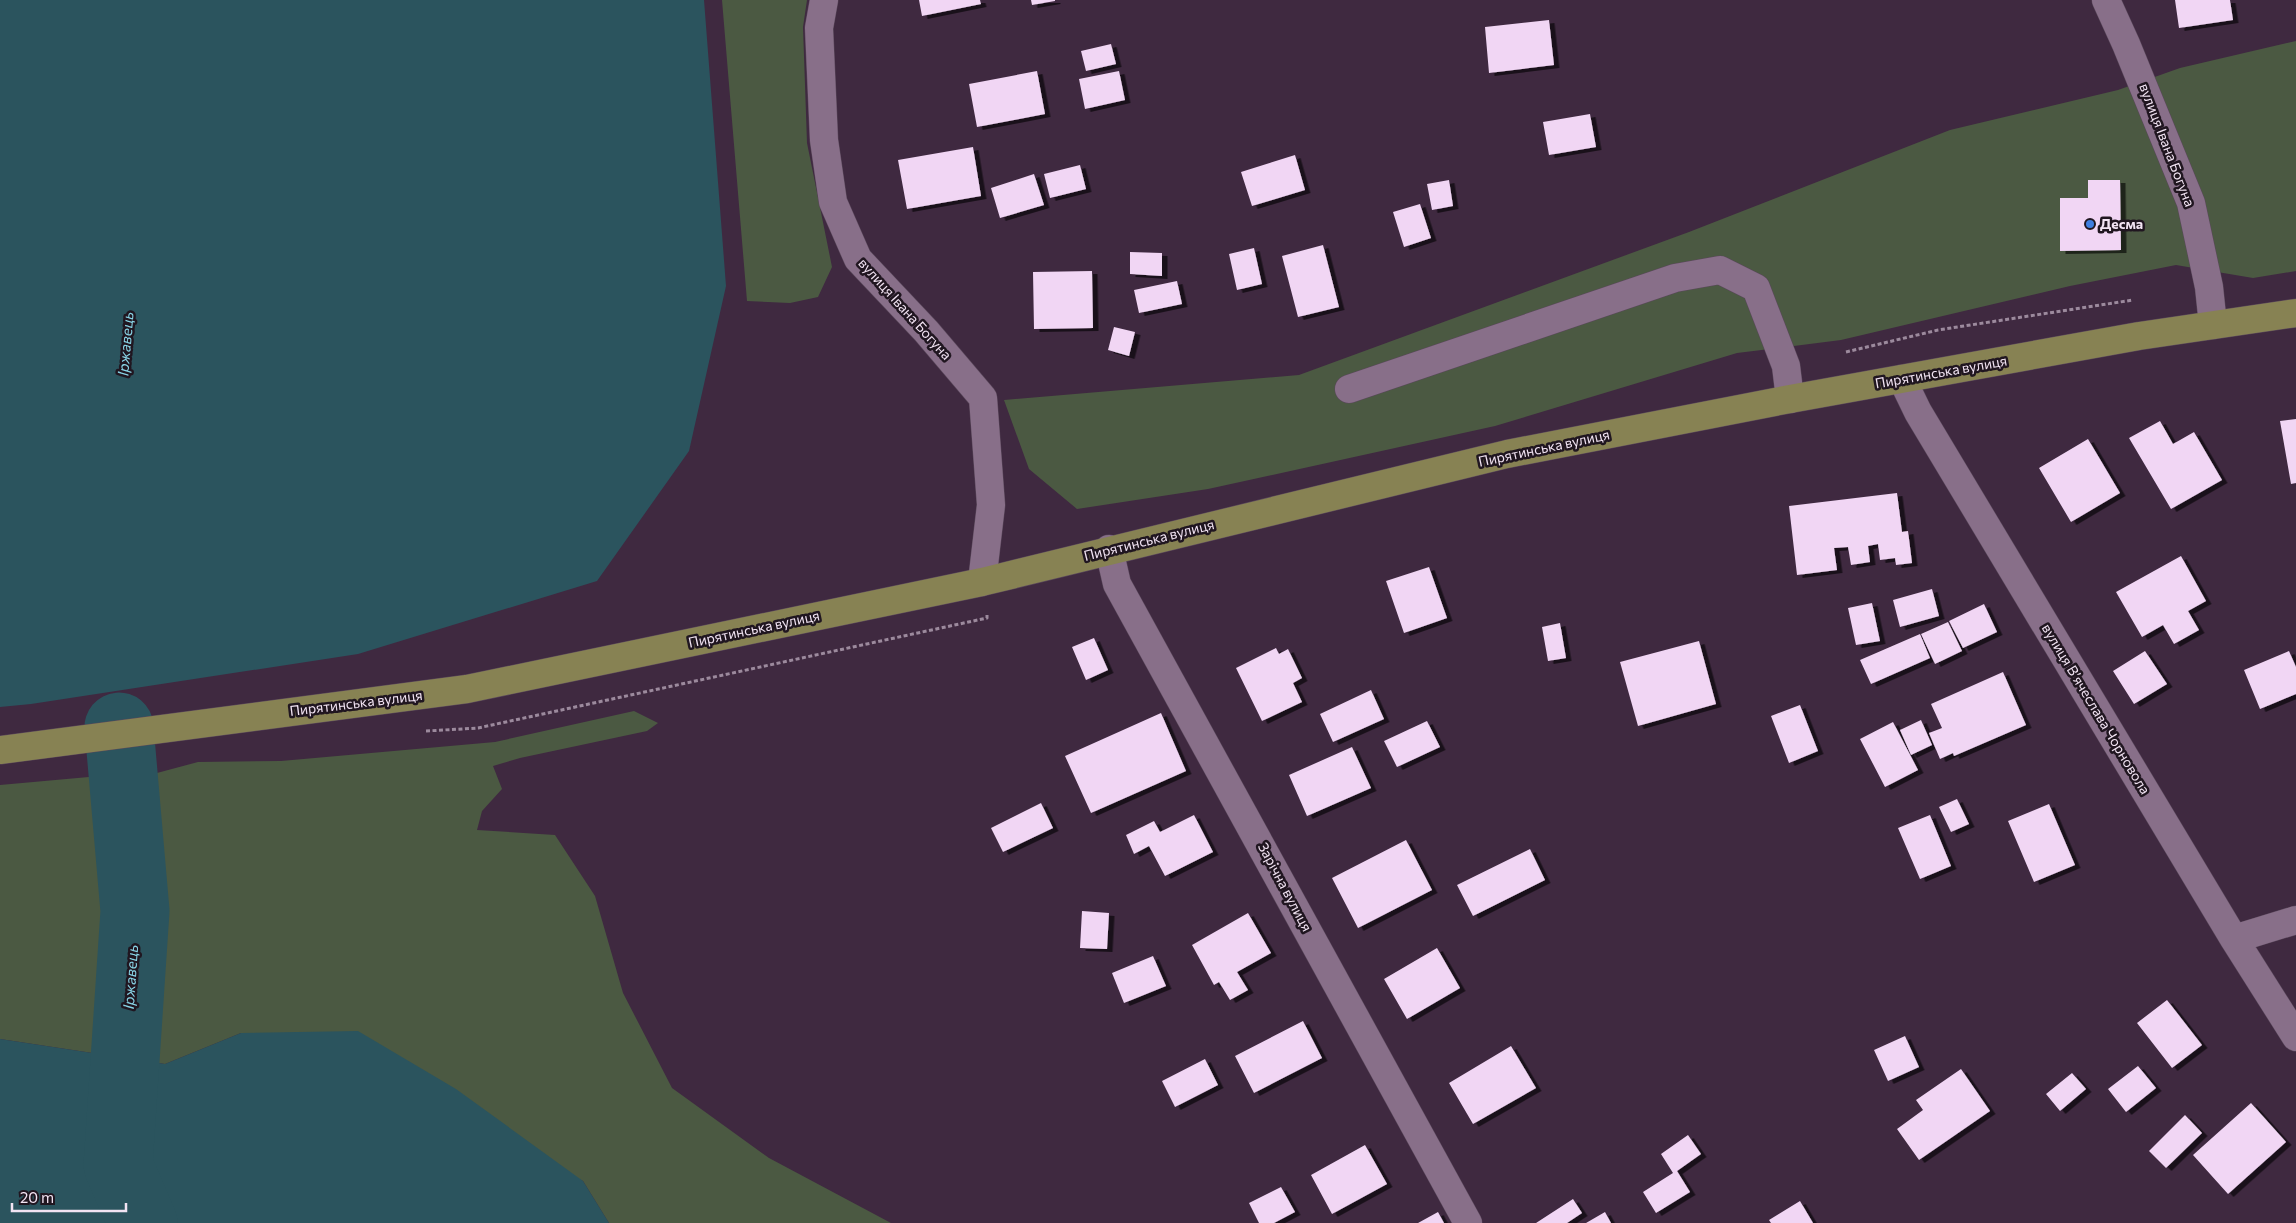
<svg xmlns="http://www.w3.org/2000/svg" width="2296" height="1223" font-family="Commissioner,sans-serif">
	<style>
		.green { fill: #4b5942 }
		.water { fill: #2b545e }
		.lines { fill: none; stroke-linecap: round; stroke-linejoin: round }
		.river { stroke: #2b545e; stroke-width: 69 }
		.building { fill: #f1d6f4; filter: url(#shadow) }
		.minor-casing { stroke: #5a485b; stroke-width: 29 }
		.major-casing { stroke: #5a485b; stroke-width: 29 }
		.path { stroke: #9c8a9d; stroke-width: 3; stroke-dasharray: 4 2.5; stroke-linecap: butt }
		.minor { stroke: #886f89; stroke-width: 28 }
		.major { stroke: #878253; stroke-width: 28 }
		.shop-dot { fill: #3f7fe0; stroke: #201620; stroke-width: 2 }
		.labels { text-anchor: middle; stroke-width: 5; stroke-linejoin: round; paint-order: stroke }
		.street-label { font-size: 14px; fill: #f2e4f3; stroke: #201620 }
		.poi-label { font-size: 14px; font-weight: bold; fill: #f2e4f3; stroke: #201620; text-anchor: start }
		.water-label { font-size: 15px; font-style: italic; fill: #88d3e5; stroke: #201620 }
	</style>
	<defs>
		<filter id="shadow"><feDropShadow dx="5.5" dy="3" stdDeviation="0" flood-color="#0009"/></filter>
	</defs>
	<rect width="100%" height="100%" fill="#3f2940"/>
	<path class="green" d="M722 0H807L803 27 807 143 832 267 818 297 790 303 747 301Z
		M2296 41V271L2253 278 2176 265 2070 286 1841 340 1737 353 1495 426 1208 489 1077 509 1029 469 1004 400 1299 375 1689 232 1950 130 2118 90 2180 68Z
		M634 711 658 723 647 731 520 758 493 766 502 789 482 811 477 830 555 835 595 896 623 993 672 1088 769 1158 891 1223H609L583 1181 241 1033 165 1064 0 1039V785L111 775 120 871 144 884 142 777 198 762 281 761 495 742Z"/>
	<path class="water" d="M0 0H704L726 286 689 451 597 581 358 654 31 704 0 707Z
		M358 1031 456 1089 583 1181 609 1223H0V1039L165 1064 241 1033Z"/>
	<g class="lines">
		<path class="river" d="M119 727 135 911 118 1165 143 1223"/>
	</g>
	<path class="building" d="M919 0H980L981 4 922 16Z
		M1031 0H1055V1L1032 5Z
		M2175 0H2230L2233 20 2179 28Z
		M1549 20 1554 65 1489 73 1485 27Z
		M1111 44 1116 64 1086 71 1081 51Z
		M1037 71 1045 114 977 127 969 84Z
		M1119 71 1125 100 1085 109 1079 79Z
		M1590 114 1596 147 1549 155 1543 122Z
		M973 147 981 196 907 209 898 160Z
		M1295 155 1305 190 1252 206 1241 172Z
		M1080 165 1086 189 1050 198 1044 174Z
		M1034 174 1044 205 1000 218 991 188Z
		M1449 180 1453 206 1432 210 1427 184Z
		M2088 180H2120L2121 250 2060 251V198H2088Z
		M1420 204 1431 238 1404 247 1393 212Z
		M1323 245 1339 307 1298 317 1282 256Z
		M1254 248 1262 284 1237 290 1229 254Z
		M1130 252 1162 253V276L1130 274Z
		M1092 271 1093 328 1034 329 1033 272Z
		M1177 281 1182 304 1139 313 1134 290Z
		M1114 327 1135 332 1129 356 1108 350Z
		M2296 419V483L2291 484 2280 421Z
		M2160 421 2173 444 2194 432 2222 480 2171 509 2129 438Z
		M2088 439 2120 493 2071 522 2039 468Z
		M1897 493 1902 532 1908 531 1912 563 1896 565 1895 558 1880 560 1878 544 1868 546 1870 562 1851 565 1848 547 1834 548 1837 570 1797 575 1789 506Z
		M2181 556 2206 601 2188 611 2199 630 2174 644 2163 625 2142 637 2116 592Z
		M1429 567 1447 618 1404 633 1386 581Z
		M1932 589 1939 616 1900 627 1893 600Z
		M1872 603 1880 641 1856 645 1848 608Z
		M1984 604 1997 632 1963 648 1949 621Z
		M1948 622 1962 651 1935 664 1921 634Z
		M1560 623 1566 658 1548 661 1542 627Z
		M1920 634 1930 658 1871 684 1860 660Z
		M1094 638 1108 670 1086 680 1072 647Z
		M1699 641 1716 704 1638 726 1620 662Z
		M1276 648 1279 654 1288 649 1302 678 1293 683 1302 702 1262 721 1236 668Z
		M2145 651 2167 684 2134 704 2113 671Z
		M2289 651 2296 667V694L2260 709 2244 670Z
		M2003 672 2026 725 1954 756 1953 753 1940 759 1929 733 1942 728 1931 704Z
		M1371 690 1384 719 1333 742 1320 714Z
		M1800 705 1818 751 1789 763 1771 716Z
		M1161 713 1186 771 1091 813 1065 756Z
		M1921 720 1932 745 1911 755 1900 730Z
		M1427 721 1440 747 1397 767 1384 741Z
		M1893 722 1918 770 1885 787 1860 739Z
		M1352 747 1371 788 1307 816 1289 775Z
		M1957 799 1969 824 1951 832 1939 807Z
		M1041 803 1053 828 1003 852 991 828Z
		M2049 804 2075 865 2034 882 2008 821Z
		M1194 815 1213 852 1165 876 1149 846 1134 854 1126 835 1154 821 1160 832Z
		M1930 815 1951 866 1920 879 1898 828Z
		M1406 840 1432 890 1358 928 1332 878Z
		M1530 849 1545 880 1473 916 1457 885Z
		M1082 911 1109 913 1107 949 1080 948Z
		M1248 913 1271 953 1237 972 1248 990 1230 1000 1219 982 1214 985 1192 945Z
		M1437 948 1460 988 1407 1019 1384 979Z
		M1153 956 1166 986 1124 1003 1112 973Z
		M2167 1000 2202 1045 2172 1068 2137 1023Z
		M1303 1021 1322 1058 1254 1093 1235 1056Z
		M1905 1036 1919 1067 1888 1081 1874 1050Z
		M1511 1046 1536 1088 1473 1124 1449 1083Z
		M1205 1059 1218 1085 1175 1107 1162 1081Z
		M2138 1066 2156 1088 2126 1112 2108 1089Z
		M1961 1069 1990 1111 1919 1160 1897 1129 1923 1110 1916 1100Z
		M2072 1073 2086 1089 2060 1111 2046 1094Z
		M2251 1103 2286 1142 2228 1194 2193 1155Z
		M2185 1115 2202 1133 2166 1168 2149 1151Z
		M1688 1135 1701 1154 1677 1171 1690 1192 1656 1213 1643 1192 1673 1173 1661 1154Z
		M1365 1145 1387 1184 1332 1214 1311 1175Z
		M1281 1187 1295 1212 1274 1223H1259L1249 1203Z
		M1573 1199 1582 1213 1567 1223H1536Z
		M1800 1201 1813 1223H1771L1769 1220Z
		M1438 1212 1444 1223H1418Z
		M1605 1212 1611 1223H1586Z"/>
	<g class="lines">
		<defs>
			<path id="minor" d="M824 0 819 28 824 140 833 202 858 259 926 331 983 398 991 505 982 582
				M2106 0 2126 44 2191 203 2209 287 2213 325
				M1902 379 1918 412 2234 939 2296 1037
				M1349 389 1675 278 1720 270 1756 288 1786 366 1790 399
				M1109 549 1117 584 1468 1223
				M2234 939 2296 920"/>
			<path id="major" d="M0 750 467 689 982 582 1507 454 1790 399 2139 336 2296 313"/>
		</defs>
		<use href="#minor" class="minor-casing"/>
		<use href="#major" class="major-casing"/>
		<path class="path" d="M1846 352 1938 330 2133 300
			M426 731 478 728 987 618V615"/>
		<use href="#minor" class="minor"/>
		<use href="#major" class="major"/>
	</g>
	<circle class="shop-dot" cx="2090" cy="224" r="5"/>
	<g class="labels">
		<g class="street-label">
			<text transform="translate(2167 145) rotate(69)" y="5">вулиця Івана Богуна</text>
			<text transform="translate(905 309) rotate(48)" y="5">вулиця Івана Богуна</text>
			<text transform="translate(1941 372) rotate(-10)" y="5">Пирятинська вулиця</text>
			<text transform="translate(1544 448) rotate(-12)" y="5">Пирятинська вулиця</text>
			<text transform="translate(1149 540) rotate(-14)" y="5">Пирятинська вулиця</text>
			<text transform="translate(754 629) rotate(-12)" y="5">Пирятинська вулиця</text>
			<text transform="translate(356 703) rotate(-7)" y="5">Пирятинська вулиця</text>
			<text transform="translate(2096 709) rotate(59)" y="5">вулиця Вʼячеслава Чорновола</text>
			<text transform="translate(1285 887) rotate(62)" y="5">Зарічна вулиця</text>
		</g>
		<g class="poi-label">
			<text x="2100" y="229">Десма</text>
		</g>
		<g class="water-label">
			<text transform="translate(126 344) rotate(-85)" y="5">Іржавець</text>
			<text transform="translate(131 977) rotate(-86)" y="5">Іржавець</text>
		</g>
	</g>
	<path d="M12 1203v8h114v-8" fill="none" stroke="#f2e4f3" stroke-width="2.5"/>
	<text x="20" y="1203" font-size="15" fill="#f2e4f3" stroke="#201620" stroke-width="4" paint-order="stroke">20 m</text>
</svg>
